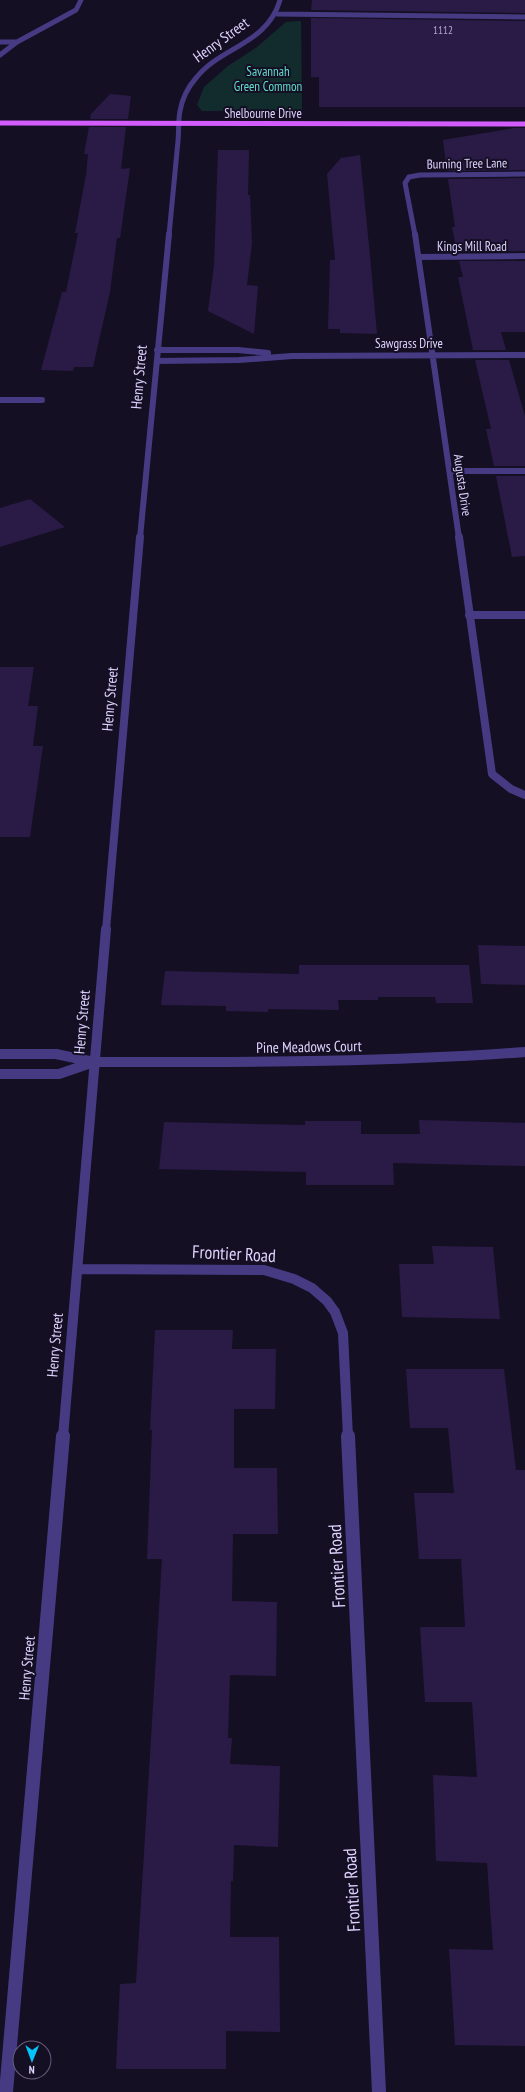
<svg xmlns="http://www.w3.org/2000/svg" width="525" height="2092" font-family="'PT Sans Narrow',sans-serif">
	<style>
		.green { fill: #122c2e }
		.building { fill: #291b45 }
		.lines { fill: none; stroke-linecap: round; stroke-linejoin: round }
		.minor-far4 { stroke: #463b83; stroke-width: 5 }
		.minor-far3 { stroke: #463b83; stroke-width: 6 }
		.minor-far2 { stroke: #463b83; stroke-width: 8 }
		.minor-far1 { stroke: #463b83; stroke-width: 10 }
		.minor { stroke: #463b83; stroke-width: 14 }
		.major { stroke: #d35cfd; stroke-width: 5 }
		.labels { text-anchor: middle; stroke-width: 4; stroke-linejoin: round; paint-order: stroke }
		.far-number-label { font-size: 11px; fill: #b0a5d0 }
		.far-park-label { font-size: 13px; fill: #5fdecd; stroke: #150f24 }
		.far-street-label { font-size: 13px; fill: #ddd3fe; stroke: #150f24 }
		.street-label { font-size: 15px; fill: #ddd3fe; stroke: #150f24 }
		.near-street-label { font-size: 18px; fill: #ddd3fe; stroke: #150f24 }
	</style>
	<rect width="100%" height="100%" fill="#150f24"/>
	<path class="green" d="M301 21 302 111H202L197 105 204 87 228 66 257 47 286 22Z"/>
	<path class="building" d="M312 0H525V13L311 10Z
		M311 18 525 21V107H319V77H311Z
		M110 94 131 96 128 119H90L91 114Z
		M89 127H126L121 169 130 168 120 238H117L110 292 93 367H74L73 371 41 370 62 292H66L78 233H75L86 175 88 154H84Z
		M514 128H525V170L447 171 443 140Z
		M218 150H249L248 195H250L252 243 247 285 258 286 254 334 208 311 214 266Z
		M360 155 370 256 377 334 340 333V329H328L330 260H335L327 174 341 158Z
		M525 178V251L457 252 452 227H455L448 179Z
		M459 261H525V332H501L506 350H473L458 277H463Z
		M475 360H509L525 416V466H494L486 429H491Z
		M496 476H525V556L512 557Z
		M30 499 65 527 0 547V508Z
		M0 667H34L28 706H38L33 746H43L30 837H0Z
		M478 945 525 946V985L481 984Z
		M299 965H469L473 1003H436L435 997H378V1000H338L339 1010 268 1009V1012L226 1011V1006L161 1005 165 971 299 974Z
		M419 1120 525 1123V1166L393 1163 394 1185H306V1172L159 1169 164 1122 305 1125V1121H361V1134H420Z
		M432 1246 493 1247 500 1319 402 1317 399 1264H434Z
		M155 1330H233L232 1349H276L275 1409H234V1468H277L278 1534H233L232 1601 277 1602 276 1676 230 1675 228 1738H232L230 1764 280 1766 278 1847 234 1845 233 1881H231L230 1937H279L280 2032 226 2031V2069H116L120 1984 136 1983 162 1559H147L152 1430H150Z
		M406 1369H504L516 1470H525V2046L455 2045 449 1949 493 1950 487 1863 436 1861 433 1775 477 1777 472 1702H425L420 1627H465L461 1559H419L414 1493H454L448 1428H410Z"/>
	<g class="lines">
		<path class="minor-far4" d="M277 14 525 17
			M0 42H17
			M0 55 17 42 76 10 81 0
			M169 235C172 204 175 172 178 141 179 131 178 121 180 111 182 100 188 87 196 78 221 46 267 45 280 0
			M415 235 405 183 409 177 420 175 525 174"/>
		<path class="minor-far3" d="M415 234 459 538
			M419 257 525 256
			M157 350H238L268 353
			M157 361 239 360 292 356 525 355
			M0 400H42
			M450 471H525
			M140 538 169 234"/>
		<path class="minor-far2" d="M459 537 492 774 511 789 525 795
			M469 615H525
			M106 930 140 537"/>
		<path class="minor-far1" d="M0 1054H56L94 1062C238 1062 381 1063 525 1052
			M0 1074H59L94 1062
			M78 1269 264 1270 294 1279 312 1288 327 1301 335 1312 343 1333 348 1437
			M63 1437 106 929"/>
		<path class="minor" d="M348 1436 379 2092
			M6 2092 63 1436"/>
		<path class="major" d="M0 123 525 124"/>
	</g>
	<g class="labels">
		<g class="far-number-label">
			<text x="443" y="34">1112</text>
		</g>
		<g class="far-park-label">
			<text x="268" y="76">Savannah<tspan x="268" dy="15">Green Common</tspan></text>
		</g>
		<g class="far-street-label">
			<text x="263" y="118">Shelbourne Drive</text>
			<text transform="translate(467 163) rotate(-1)" y="5">Burning Tree Lane</text>
			<text x="472" y="251">Kings Mill Road</text>
			<text x="409" y="348">Sawgrass Drive</text>
			<text transform="translate(463 485) rotate(82)" y="5">Augusta Drive</text>
		</g>
		<g class="street-label">
			<text transform="translate(221 40) rotate(-36)" y="5">Henry Street</text>
			<text transform="translate(139 377) rotate(-85)" y="5">Henry Street</text>
			<text transform="translate(110 699) rotate(-85)" y="5">Henry Street</text>
			<text transform="translate(82 1022) rotate(-85)" y="5">Henry Street</text>
			<text transform="translate(309 1047) rotate(-1)" y="5">Pine Meadows Court</text>
			<text transform="translate(55 1345) rotate(-85)" y="5">Henry Street</text>
			<text transform="translate(27 1668) rotate(-85)" y="5">Henry Street</text>
		</g>
		<g class="near-street-label">
			<text transform="translate(234 1254) rotate(3)" y="6">Frontier Road</text>
			<text transform="translate(337 1566) rotate(-93)" y="6">Frontier Road</text>
			<text transform="translate(352 1890) rotate(-93)" y="6">Frontier Road</text>
		</g>
	</g>
	<g transform="translate(32 2060) rotate(181)"><circle r="19" fill="#150f24" stroke="#655d7b"/>
	<path d="M0-3L7 15L0 10L-7 15Z" fill="#04c4f9"/>
	<text y="-6" font-size="11" font-weight="bold" text-anchor="middle" fill="#ddd3fe">N</text>
	</g>
</svg>
